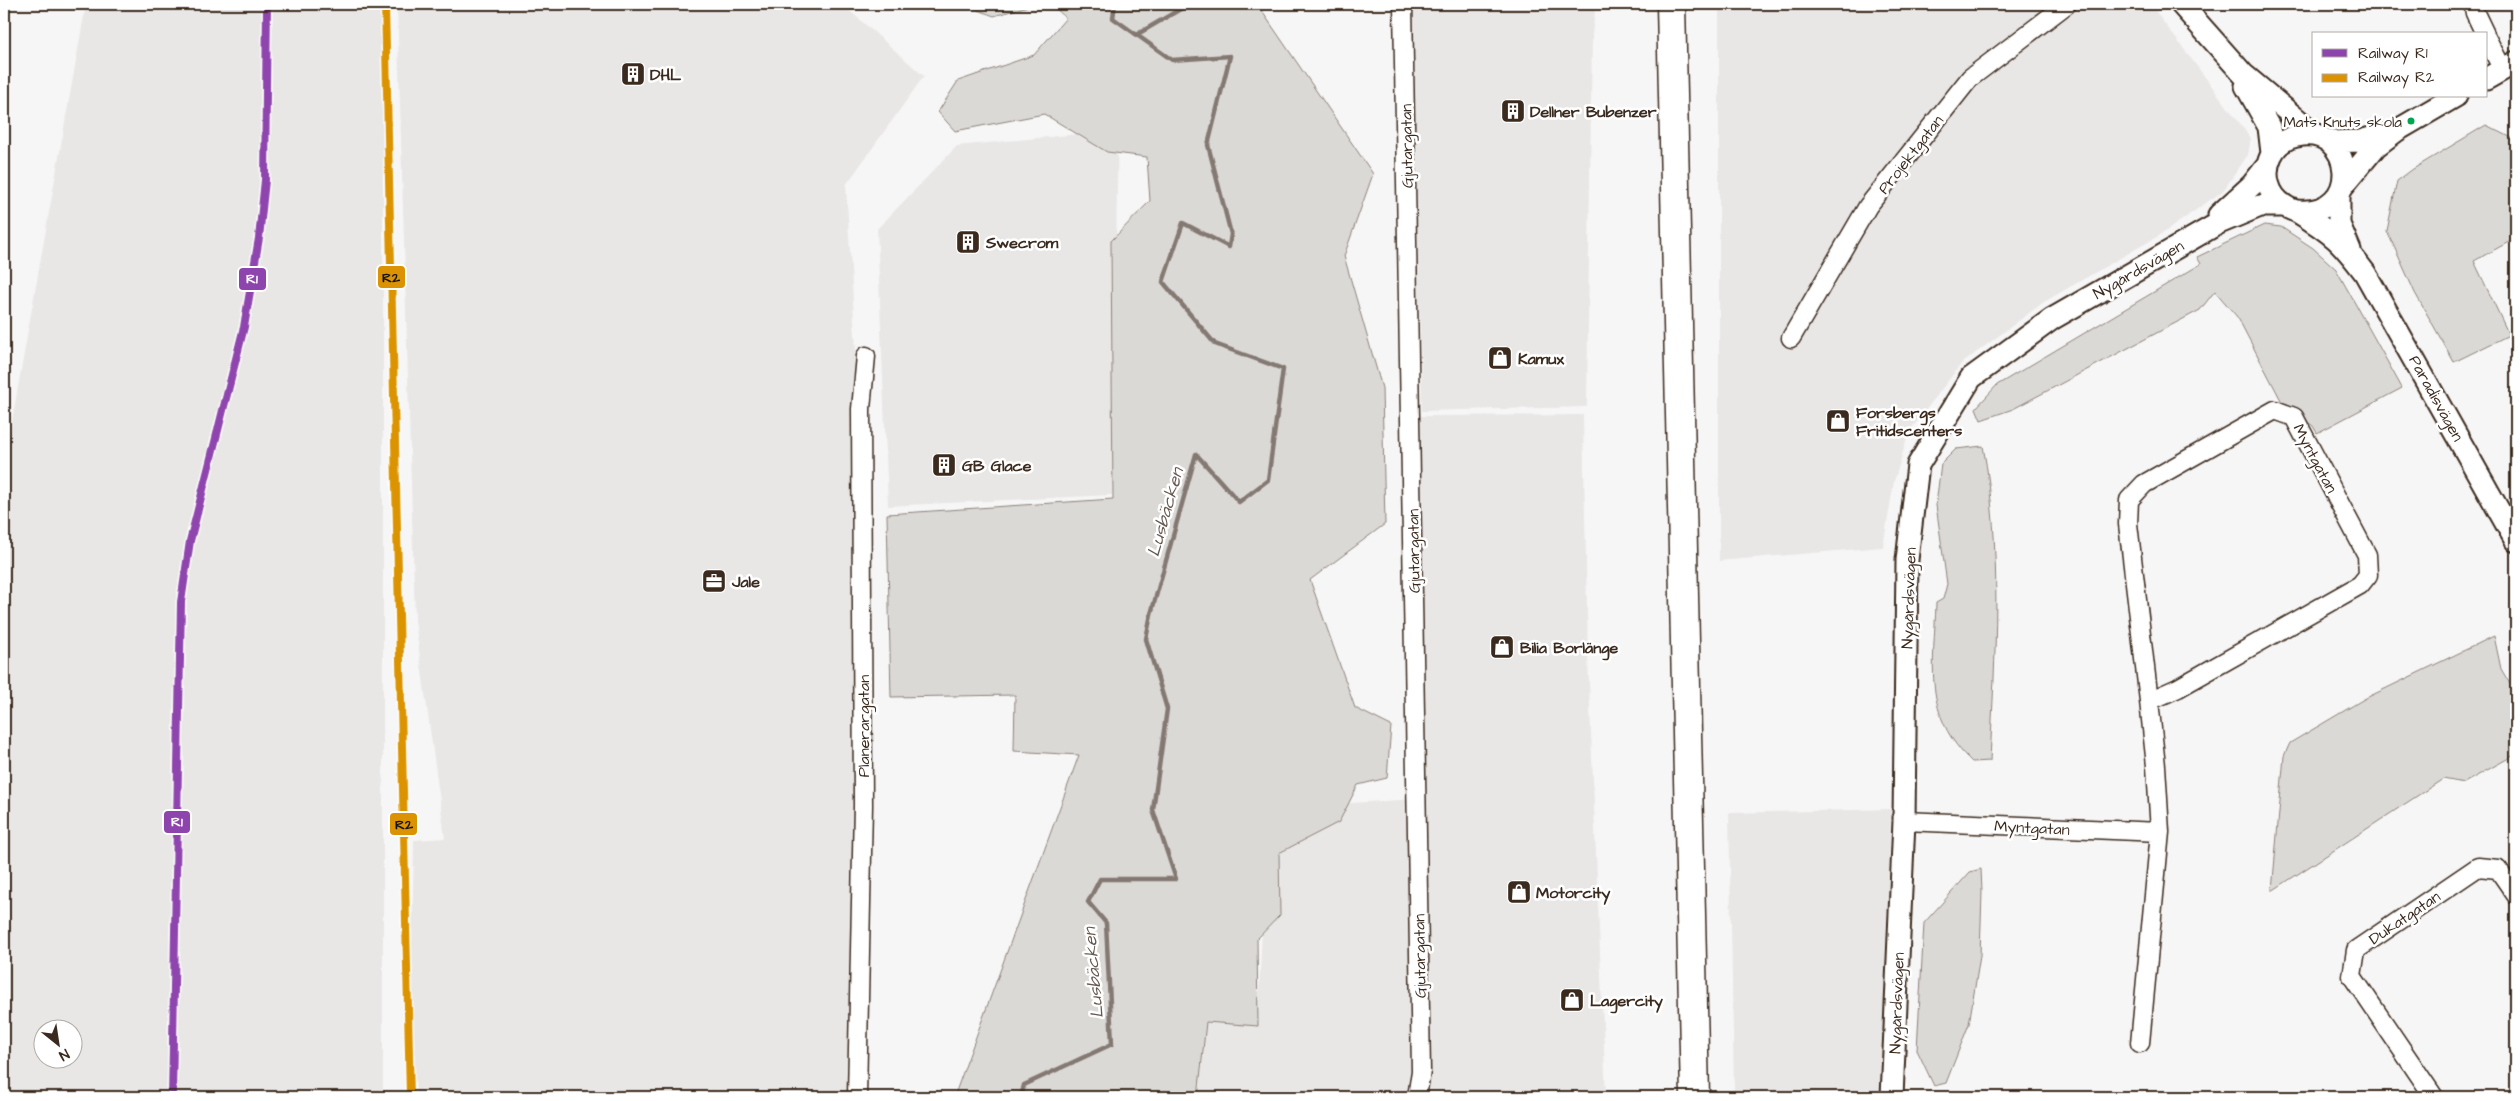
<svg xmlns="http://www.w3.org/2000/svg" width="2520" height="1101" font-family="'Architects Daughter',sans-serif">
	<style>
		.built { fill: #e9e7e6; fill-rule: evenodd }
		.green { fill: #dbd9d6; stroke: #8b827a }
		.lines { fill: none; stroke-linecap: round; stroke-linejoin: round }
		.stream { stroke: #847972; stroke-width: 4.5 }
		.minor-casing { stroke: #3b2a1e; stroke-width: 21 }
		.tertiary-casing { stroke: #3b2a1e; stroke-width: 25 }
		.trunk-casing { stroke: #3b2a1e; stroke-width: 31 }
		.minor { stroke: #fff; stroke-width: 18 }
		.tertiary { stroke: #fff; stroke-width: 21 }
		.trunk { stroke: #fff; stroke-width: 28 }
		.rail-1-casing { stroke: #fff; stroke-width: 11 }
		.rail-2-casing { stroke: #fff; stroke-width: 11 }
		.rail-1 { stroke: #8e44ad; stroke-width: 8 }
		.rail-2 { stroke: #db9304; stroke-width: 8 }
		.bus-dot { fill: #00a651; stroke: #fff; stroke-width: 2 }
		.labels { text-anchor: middle; stroke-width: 5; stroke-linejoin: round; paint-order: stroke }
		.bus-label { font-size: 15px; fill: #3b2a1e; stroke: #fff; text-anchor: end }
		.poi-label { font-size: 16px; font-weight: bold; fill: #3b2a1e; stroke: #fff; text-anchor: start }
		.street-label { font-size: 16px; fill: #3b2a1e; stroke: #fff }
		.water-label { font-size: 18px; font-style: italic; fill: #65584f; stroke: #fff }
		.line-badge { stroke: #fff; stroke-width: 2 }
		.badge-label { font-size: 14px; text-anchor: middle; font-weight: bold; fill: #fff }
		.pale-badge-label { font-size: 14px; text-anchor: middle; font-weight: bold; fill: #111 }
	</style>
	<rect width="100%" height="100%" fill="#f7f6f6"/>
	<filter id="ink" filterUnits="userSpaceOnUse"><feTurbulence type="fractalNoise" baseFrequency=".02" numOctaves="2"/><feDisplacementMap in="SourceGraphic" scale="10" xChannelSelector="R" yChannelSelector="G"/><feConvolveMatrix kernelMatrix="1 2 1 2 8 2 1 2 1" color-interpolation-filters="sRGB"/></filter>
	<g filter="url(#ink)">
		<path class="built" d="M86 4H383V1097H4V466ZM72 1028V1058H42V1028Z
			M397 4H842L924 76 846 185 861 434 857 1097H409L414 840 445 838 415 621Z
			M1411 4H1596L1592 35 1587 407 1422 411Z
			M1719 4H2150L2251 138 2248 155 2223 191 2162 234 2044 302 1961 364 1909 432 1894 482 1883 547 1719 561Z
			M1118 130 1112 495 888 506 877 229 957 146Z
			M1583 415 1588 657 1606 1097H1192L1200 1027 1259 991 1268 808 1416 799 1418 416Z
			M1891 809 1881 1097H1734L1729 813Z"/>
		<path class="green" d="M962 4H1035L994 16Z
			M1051 4H1257L1373 174 1344 256 1382 388 1385 524 1310 580 1355 708 1391 726 1387 778 1358 785 1339 822 1279 853 1280 915 1257 939 1258 1026 1206 1022 1198 1097H954L1079 755 1014 751 1015 695 891 697 887 514 1113 499 1111 241 1150 201 1147 157 1107 152 1044 114 955 131 938 112 958 81 1034 55 1066 18Z
			M2486 125 2516 140V238L2474 261 2509 335 2454 362 2415 293 2387 231 2397 181 2413 169Z
			M2264 225 2281 227 2313 248 2336 269 2402 388 2317 433 2313 426 2283 404 2238 318 2215 291 2200 310 2013 409 1981 420 1976 408 1997 385 2201 264 2197 257Z
			M1983 446C2003 551 1995 654 1990 761L1972 762C1922 715 1934 665 1936 603L1943 599 1947 584 1936 505 1941 464 1956 449Z
			M2494 636 2501 669 2516 694V754L2464 783 2443 779 2272 891 2284 756 2290 743 2364 699Z
			M1981 869 1982 892 1980 956 1969 1024 1946 1083 1934 1086 1917 1050 1924 923 1970 872Z
			M1958 1092 1961 1097H1935V1095Z"/>
		<g class="lines">
			<path class="stream" d="M1136 35 1189 4
				M1021 1097 1024 1085 1112 1044 1106 923 1088 902 1100 879H1176L1153 810 1167 709 1146 639 1151 614 1196 454 1239 502 1268 480 1283 369 1215 344 1163 282 1183 223 1229 247 1231 234 1208 145 1230 56 1172 60 1113 18 1115 4"/>
			<defs>
				<path id="minor" d="M1403 4 1421 1071 1417 1097
					M2473 4 2475 13 2485 34
					M2486 37 2503 70
					M1791 338 1868 206 1970 78 2067 4
					M1904 821 2160 832
					M2140 1043 2160 832 2156 766 2149 701 2178 688 2360 585 2368 575 2367 555 2294 417 2275 410 2144 484 2129 500 2128 524 2149 701
					M857 1097 863 805 861 409 866 356
					M2434 1097 2352 976 2356 950 2478 867 2498 869 2516 895"/>
				<path id="tertiary" d="M2181 4 2243 74 2317 136
					M2486 79 2516 62
					M2246 86 2269 127 2272 153
					M2329 142 2360 141 2388 133
					M2342 187 2376 146 2396 131 2456 96
					M2339 193V224L2350 250
					M2297 211C2365 217 2354 123 2297 136 2286 138 2276 145 2271 156 2263 173 2267 195 2285 206 2289 209 2294 210 2298 212 2311 220 2325 229 2336 239 2347 249 2356 261 2365 273L2516 541
					M2219 215 2252 185 2267 166
					M1892 1097 1904 821 1907 560 1918 465 1971 378 2052 319 2219 223 2260 206H2284"/>
				<path id="trunk" d="M1671 4 1695 1097"/>
			</defs>
			<use href="#minor" class="minor-casing"/>
			<use href="#tertiary" class="tertiary-casing"/>
			<use href="#trunk" class="trunk-casing"/>
			<use href="#minor" class="minor"/>
			<use href="#tertiary" class="tertiary"/>
			<use href="#trunk" class="trunk"/>
			<defs>
				<path id="rail-1" d="M172 1097 181 602 190 541 244 327 259 238 265 180 267 4"/>
				<path id="rail-2" d="M385 4 410 1097"/>
			</defs>
			<use href="#rail-1" class="rail-1-casing"/>
			<use href="#rail-2" class="rail-2-casing"/>
			<use href="#rail-1" class="rail-1"/>
			<use href="#rail-2" class="rail-2"/>
		</g>
	</g>
	<defs>
		<symbol id="building-square" viewBox="-11 -11 22 22"><rect x="-9" y="-9" width="18" height="18" rx="4" fill="#3b2a1e" stroke="#fff"/><path d="M-4-6H4V6H1V3H-1V6H-4ZM-2.5-4.3h1.7v1.8h-1.7ZM.8-4.3h1.7v1.8H.8ZM-2.5-1h1.7V.8h-1.7ZM.8-1h1.7V.8H.8Z" fill="#fff"/></symbol>
		<symbol id="shop-square" viewBox="-11 -11 22 22"><rect x="-9" y="-9" width="18" height="18" rx="4" fill="#3b2a1e" stroke="#fff"/><path d="M-5-2.5h2.3a2.7 3.5 0 0 1 5.4 0H5L5.5 6h-11ZM-1.5-2.5h3a1.5 2.3 0 0 0-3 0Z" fill="#fff"/></symbol>
		<symbol id="office-square" viewBox="-11 -11 22 22"><rect x="-9" y="-9" width="18" height="18" rx="4" fill="#3b2a1e" stroke="#fff"/><path d="M-6-3h4V-5.5h4V-3h4V5H-6ZM-1-4.5V-3h2v-1.5ZM-6 0V1H6V0Z" fill="#fff"/></symbol>
	</defs>
	<g fill-rule="evenodd">
		<use href="#building-square" x="619" y="60" width="28" height="28"/>
		<use href="#building-square" x="1499" y="97" width="28" height="28"/>
		<use href="#building-square" x="954" y="228" width="28" height="28"/>
		<use href="#shop-square" x="1486" y="344" width="28" height="28"/>
		<use href="#shop-square" x="1824" y="407" width="28" height="28"/>
		<use href="#building-square" x="930" y="451" width="28" height="28"/>
		<use href="#office-square" x="700" y="567" width="28" height="28"/>
		<use href="#shop-square" x="1488" y="633" width="28" height="28"/>
		<use href="#shop-square" x="1505" y="878" width="28" height="28"/>
		<use href="#shop-square" x="1558" y="986" width="28" height="28"/>
	</g>
	<circle class="bus-dot" cx="2411" cy="121" r="4.5"/>
	<g class="labels">
		<g class="bus-label">
			<text x="2402" y="127">Mats Knuts skola</text>
		</g>
		<g class="poi-label">
			<text x="650" y="80">DHL</text>
			<text x="1530" y="117">Dellner Bubenzer</text>
			<text x="986" y="248">Swecrom</text>
			<text x="1518" y="364">Kamux</text>
			<text x="1856" y="418">Forsbergs<tspan x="1856" dy="18">Fritidscenters</tspan></text>
			<text x="962" y="471">GB Glace</text>
			<text x="732" y="587">Jale</text>
			<text x="1520" y="653">Bilia Borlänge</text>
			<text x="1536" y="898">Motorcity</text>
			<text x="1590" y="1006">Lagercity</text>
		</g>
		<g class="street-label">
			<text transform="translate(1406 146) rotate(-91)" y="6">Gjutargatan</text>
			<text transform="translate(1910 154) rotate(-52)" y="6">Projektgatan</text>
			<text transform="translate(2138 269) rotate(-30)" y="6">Nygårdsvägen</text>
			<text transform="translate(2437 398) rotate(61)" y="6">Paradisvägen</text>
			<text transform="translate(2316 458) rotate(62)" y="6">Myntgatan</text>
			<text transform="translate(1413 551) rotate(-91)" y="6">Gjutargatan</text>
			<text transform="translate(1908 598) rotate(-88)" y="6">Nygårdsvägen</text>
			<text transform="translate(863 726) rotate(-90)" y="6">Planerargatan</text>
			<text transform="translate(2032 827) rotate(3)" y="6">Myntgatan</text>
			<text transform="translate(2404 917) rotate(-34)" y="6">Dukatgatan</text>
			<text transform="translate(1419 956) rotate(-91)" y="6">Gjutargatan</text>
			<text transform="translate(1896 1003) rotate(-88)" y="6">Nygårdsvägen</text>
		</g>
		<g class="water-label">
			<text transform="translate(1165 512) rotate(-74)" y="6">Lusbäcken</text>
			<text transform="translate(1093 973) rotate(-95)" y="6">Lusbäcken</text>
		</g>
	</g>
	<g class="line-badge">
		<rect x="377" y="265" width="29" height="24" rx="5" fill="#db9304"/>
		<rect x="238" y="267" width="29" height="24" rx="5" fill="#8e44ad"/>
		<rect x="163" y="810" width="28" height="24" rx="5" fill="#8e44ad"/>
		<rect x="389" y="812" width="29" height="24" rx="5" fill="#db9304"/>
	</g>
	<g class="badge-label">
		<text x="252" y="283">R1</text>
		<text x="177" y="826">R1</text>
	</g>
	<g class="pale-badge-label">
		<text x="391" y="282">R2</text>
		<text x="404" y="829">R2</text>
	</g>
	<rect width="2520" height="1101" fill="none" stroke="#fff" stroke-width="20"/>
	<rect x="10" y="10" width="2500" height="1081" fill="none" stroke="#3b2a1e" stroke-width="2" filter="url(#ink)"/>
	<rect x="2312" y="32" width="175" height="65" fill="#ffffff" stroke="#b1aaa5"/>
	<rect x="2322" y="49" width="25" height="8" fill="#8e44ad" stroke="#b1aaa5"/>
	<text x="2358" y="58" font-size="15" fill="#3b2a1e">Railway R1</text>
	<rect x="2322" y="74" width="25" height="8" fill="#db9304" stroke="#b1aaa5"/>
	<text x="2358" y="82" font-size="15" fill="#3b2a1e">Railway R2</text>
	<g transform="translate(58 1044) rotate(150)"><circle r="24" fill="#ffffff" stroke="#b1aaa5"/>
	<path d="M0-4L9 19L0 12L-9 19Z" fill="#3b2a1e"/>
	<text y="-8" font-size="14" font-weight="bold" text-anchor="middle" fill="#3b2a1e">N</text>
	</g>
</svg>
